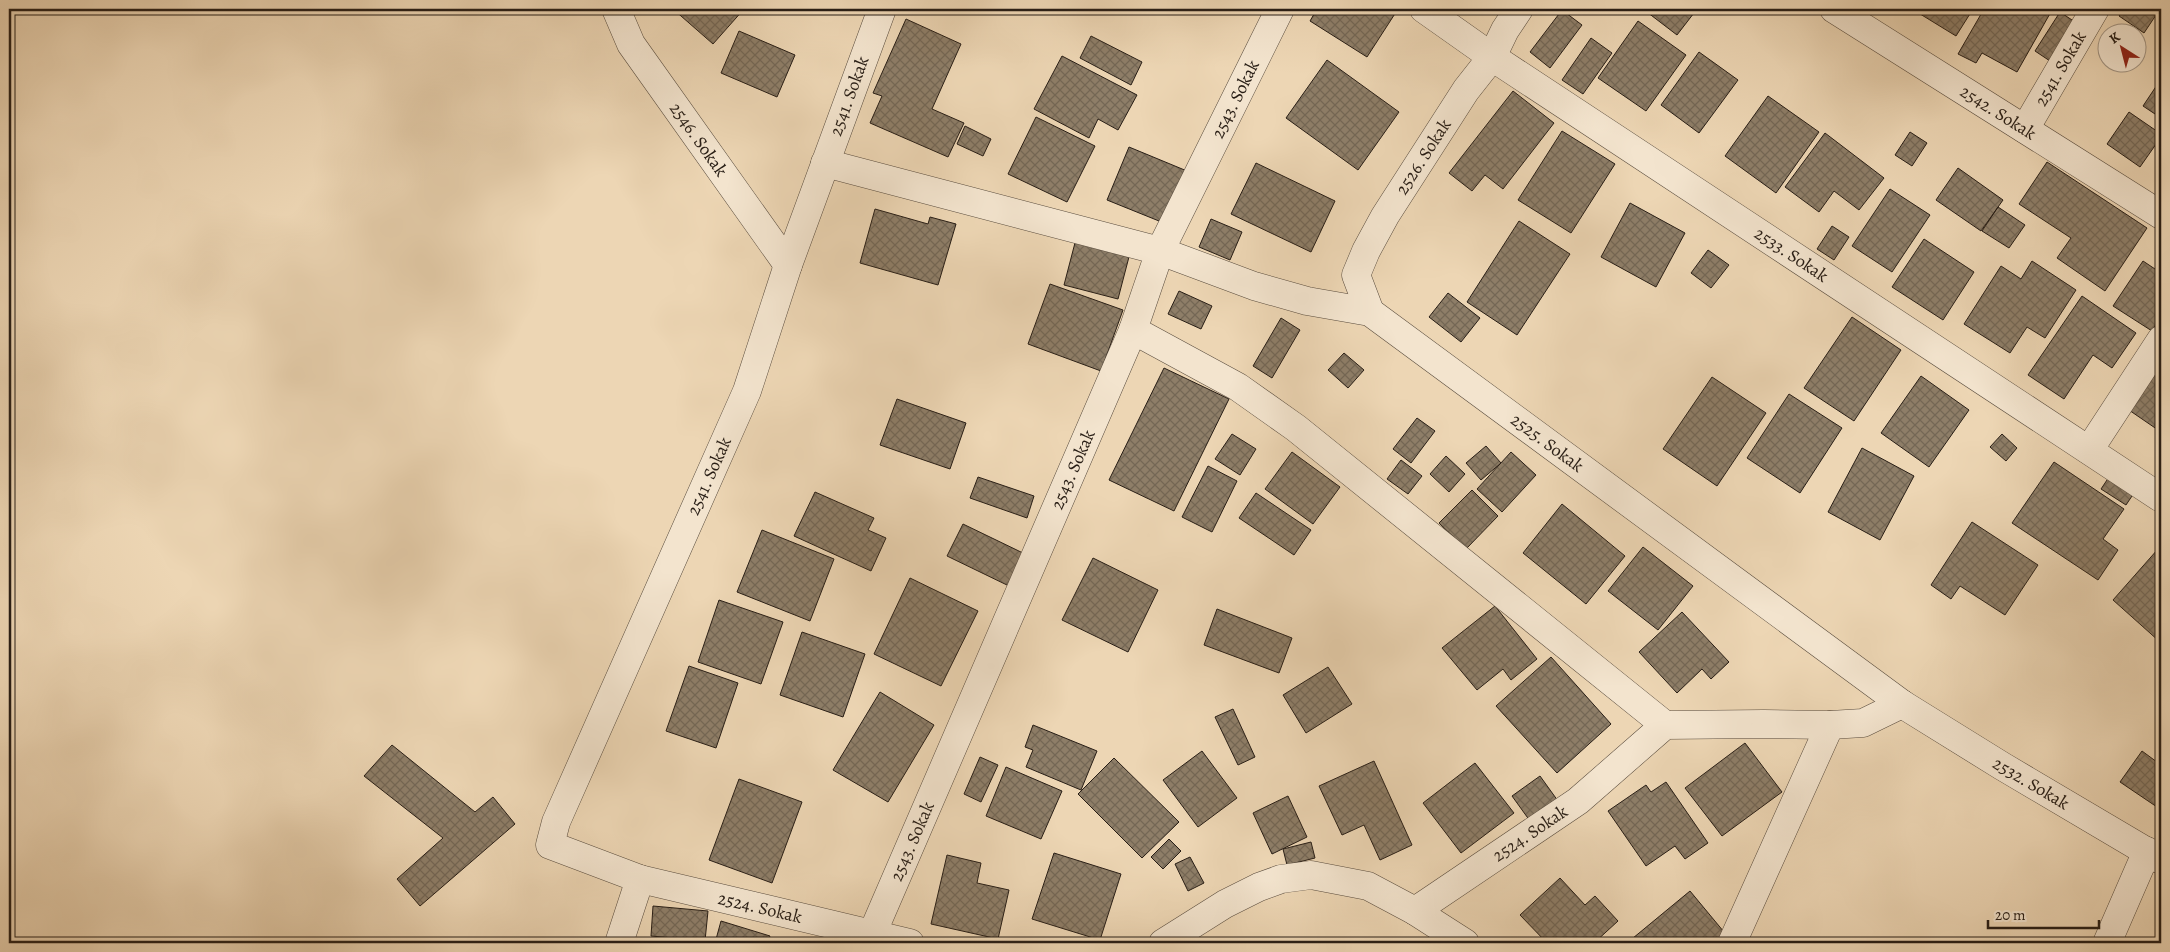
<svg xmlns="http://www.w3.org/2000/svg" width="2170" height="952" font-family="Alegreya,serif">
	<style>
		.building { fill: url(#building-cross-hatch); stroke: #281e16 }
		.lines { fill: none; stroke-linecap: round; stroke-linejoin: round }
		.minor-casing { stroke: #594c3e; stroke-width: 29 }
		.minor { stroke: #f3e4ce; stroke-width: 28 }
		.labels { text-anchor: middle; stroke-width: 4; stroke-linejoin: round; paint-order: stroke }
		.street-label { font-size: 18px; fill: #281e16; stroke: #f3e4ce }
	</style>
	<defs>
		<pattern id="building-cross-hatch" width="8" height="8" patternUnits="userSpaceOnUse" patternTransform="scale(1.25)"><rect width="8" height="8" fill="#8e7e68"/><path d="M0 0l8 8M0 8l8-8" fill="none" stroke="#746755"/></pattern>
	</defs>
	<rect width="100%" height="100%" fill="#edd6b4"/>
	<filter id="stains"><feTurbulence type="fractalNoise" baseFrequency=".004" numOctaves="4"/><feColorMatrix values="0 0 0 0 .2 0 0 0 0 .09 0 0 0 0 .02 0 0 0 .5 -.17"/></filter>
	<radialGradient id="worn" r=".72"><stop offset=".6" stop-color="#630" stop-opacity="0"/><stop offset="1" stop-color="#630" stop-opacity=".3"/></radialGradient>
	<path class="building" d="M673 9H744L713 44Z
		M1317 9H1398L1367 57 1310 21Z
		M1643 9H1697L1677 35Z
		M1912 9H1973L1956 36Z
		M1984 9 2052 10 2017 72 1982 53 1976 63 1958 54Z
		M2124 9H2160L2144 33 2119 16Z
		M1562 10 1582 25 1550 68 1530 52Z
		M2060 12 2081 26 2056 65 2035 51Z
		M906 19 961 44 932 109 964 123 948 157 870 123 882 96 873 93Z
		M1638 21 1686 55 1646 111 1598 78Z
		M739 31 795 55 777 97 721 73Z
		M1091 36 1142 62 1131 85 1080 58Z
		M1591 38 1612 53 1583 94 1562 80Z
		M1699 52 1738 80 1699 133 1661 105Z
		M1062 56 1137 95 1118 130 1098 119 1089 138 1034 109Z
		M1327 60 1399 112 1358 170 1286 118Z
		M2157 85 2161 88V118L2143 106Z
		M1513 91 1554 123 1503 189 1485 175 1472 191 1449 173Z
		M1768 96 1819 132 1776 193 1725 156Z
		M2129 112 2161 134V137L2140 167 2107 144Z
		M1036 117 1095 146 1067 202 1008 174Z
		M965 126 991 139 983 156 957 144Z
		M1562 131 1615 164 1571 233 1518 200Z
		M1910 132 1927 143 1912 166 1895 155Z
		M1825 133 1884 178 1859 210 1834 191 1819 212 1785 187Z
		M1129 147 1187 171 1164 223 1107 200Z
		M2047 162 2147 228 2105 291 2057 258 2071 238 2019 204Z
		M1256 163 1335 201 1311 252 1231 214Z
		M1958 168 2003 200 1981 231 1936 200Z
		M1890 189 1930 215 1892 272 1852 246Z
		M1630 203 1685 233 1656 287 1601 257Z
		M1998 207 2025 225 2009 248 1982 231Z
		M875 209 928 224 930 217 956 224 938 285 860 263Z
		M1211 219 1242 232 1230 260 1199 247Z
		M1519 221 1570 254 1517 335 1467 302Z
		M1832 226 1849 237 1834 260 1817 249Z
		M1076 239 1130 253 1118 299 1064 285Z
		M1924 239 1974 272 1943 320 1892 287Z
		M1708 250 1729 265 1711 288 1691 273Z
		M2032 261 2076 290 2045 338 2027 327 2010 353 1964 324 2001 266 2021 279Z
		M2143 261 2161 273V316L2152 331 2113 306Z
		M1050 284 1123 310 1101 371 1028 344Z
		M1179 291 1212 306 1201 329 1168 314Z
		M1448 293 1480 318 1461 342 1429 317Z
		M2082 296 2136 333 2112 368 2093 355 2064 399 2028 375Z
		M1852 317 1901 350 1854 421 1804 388Z
		M1281 318 1300 330 1272 378 1253 366Z
		M1344 353 1364 370 1348 388 1328 370Z
		M2161 358V432L2126 408Z
		M1164 368 1229 399 1174 511 1109 480Z
		M1921 376 1969 410 1929 467 1881 433Z
		M1712 377 1766 413 1717 486 1663 449Z
		M1789 394 1842 428 1800 493 1747 458Z
		M897 399 966 423 950 469 880 445Z
		M1417 418 1435 431 1411 463 1393 449Z
		M1232 434 1256 449 1240 475 1215 459Z
		M2002 434 2017 448 2006 461 1990 447Z
		M1486 446 1501 463 1481 480 1466 463Z
		M1862 448 1914 476 1880 540 1828 512Z
		M1292 452 1340 487 1313 524 1265 489Z
		M1511 452 1536 475 1502 512 1477 489Z
		M1446 456 1465 474 1449 492 1430 474Z
		M1401 460 1422 476 1408 494 1387 479Z
		M2054 462 2124 509 2103 539 2118 550 2098 580 2012 523Z
		M1208 466 1237 481 1212 532 1182 517Z
		M2111 474 2136 490 2126 505 2101 489Z
		M978 477 1034 496 1027 518 970 498Z
		M1472 490 1498 516 1466 549 1439 523Z
		M815 492 874 518 868 530 886 538 871 571 794 536Z
		M1256 493 1311 530 1294 555 1239 518Z
		M1562 504 1625 556 1586 604 1523 553Z
		M1972 522 2038 565 2005 615 1960 586 1951 599 1931 585Z
		M963 524 1025 554 1009 586 947 556Z
		M762 530 834 559 810 621 737 592Z
		M1643 547 1693 586 1658 630 1608 591Z
		M2158 549 2161 553 2160 642 2113 600Z
		M1093 558 1158 590 1128 652 1062 620Z
		M910 578 978 611 941 686 874 654Z
		M719 600 783 622 761 684 698 662Z
		M1495 606 1537 659 1511 680 1503 669 1477 690 1442 648Z
		M1217 609 1292 638 1279 673 1204 645Z
		M1682 612 1729 662 1711 679 1702 669 1677 693 1639 652Z
		M802 632 865 654 843 717 780 695Z
		M1551 657 1611 724 1557 773 1496 706Z
		M689 666 738 683 716 748 666 731Z
		M1328 667 1352 704 1306 733 1283 695Z
		M880 692 934 725 888 802 833 770Z
		M1233 709 1255 757 1238 765 1215 717Z
		M1033 725 1097 751 1081 790 1026 767 1033 750 1025 747Z
		M1745 743 1782 792 1722 836 1685 788Z
		M392 745 475 812 493 797 515 824 420 906 397 879 443 838 364 776Z
		M1202 751 1237 798 1198 827 1163 780Z
		M2142 751 2161 765V801L2157 807 2120 782Z
		M980 757 998 765 981 802 964 794Z
		M1114 758 1179 822 1142 858 1078 794Z
		M1374 761 1412 845 1380 860 1364 825 1342 835 1319 786Z
		M1475 763 1514 813 1461 853 1423 803Z
		M1006 767 1062 791 1041 839 986 816Z
		M1540 776 1558 801 1530 821 1512 796Z
		M739 779 802 802 772 883 709 860Z
		M1666 782 1708 843 1685 859 1675 846 1646 866 1608 811 1646 785 1651 792Z
		M1288 796 1307 837 1272 854 1253 813Z
		M1169 839 1181 851 1163 869 1151 857Z
		M1311 842 1315 858 1287 865 1283 849Z
		M1054 853 1121 874 1100 940 1032 919Z
		M947 855 981 863 977 883 1009 890 998 939 931 924Z
		M1190 857 1204 883 1188 891 1175 864Z
		M1560 878 1585 905 1595 896 1618 921 1594 943H1547L1520 915Z
		M1690 891 1729 938 1723 943H1627Z
		M653 906 708 911 705 941 651 936Z
		M721 921 770 936 767 943H715Z"/>
	<g class="lines">
		<defs>
			<g id="minor">
				<path id="s1" d="M616 9 631 44 788 265"/>
				<path id="s2" d="M882 9 788 265 747 391 556 822 550 845 640 879 910 943"/>
				<path id="s3" d="M1424 9 1492 57 2161 498"/>
				<path id="s4" d="M1834 9 2161 215"/>
				<path id="s5" d="M2025 129 2095 9"/>
				<path id="s6" d="M825 163 1160 251 1254 286 1307 301 1370 312 1902 704 2002 766 2161 860"/>
				<path id="s7" d="M1370 312 1356 275 1366 251 1385 216 1466 90 1492 57 1505 30 1519 9"/>
				<path d="M1133 330 1238 387 1296 428 1665 725"/>
				<path d="M2089 450 2161 340"/>
				<path d="M1415 911 1465 943"/>
				<path id="s8" d="M872 934 1133 330 1160 251 1280 9"/>
				<path d="M619 943 640 879"/>
				<path id="s9" d="M1163 943 1225 904 1259 887 1281 879 1311 875 1368 886 1415 911 1578 801 1665 725 1764 724 1830 725 1863 723 1902 704"/>
				<path d="M1732 943 1830 725"/>
				<path d="M2107 943 2147 851"/>
			</g>
		</defs>
		<use href="#minor" class="minor-casing"/>
		<use href="#minor" class="minor"/>
	</g>
	<g class="labels">
		<g class="street-label">
			<text dy="6" stroke="none"><textPath href="#s5" startOffset="70">2541. Sokak</textPath></text>
			<text transform="translate(849 96) rotate(-70)" y="6">2541. Sokak</text>
			<text dy="6" stroke="none"><textPath href="#s8" startOffset="911">2543. Sokak</textPath></text>
			<text dy="6" stroke="none"><textPath href="#s4" startOffset="194">2542. Sokak</textPath></text>
			<text dy="6" stroke="none"><textPath href="#s1" startOffset="155">2546. Sokak</textPath></text>
			<text dy="6" stroke="none"><textPath href="#s7" startOffset="176">2526. Sokak</textPath></text>
			<text dy="6" stroke="none"><textPath href="#s3" startOffset="442">2533. Sokak</textPath></text>
			<text dy="6" stroke="none"><textPath href="#s6" startOffset="786">2525. Sokak</textPath></text>
			<text dy="6" stroke="none"><textPath href="#s8" startOffset="506">2543. Sokak</textPath></text>
			<text transform="translate(709 476) rotate(-66)" y="6">2541. Sokak</text>
			<text dy="6" stroke="none"><textPath href="#s6" startOffset="1378">2532. Sokak</textPath></text>
			<text dy="6" stroke="none"><textPath href="#s9" startOffset="415">2524. Sokak</textPath></text>
			<text dy="6" stroke="none"><textPath href="#s8" startOffset="101">2543. Sokak</textPath></text>
			<text dy="6" stroke="none"><textPath href="#s2" startOffset="1120">2524. Sokak</textPath></text>
		</g>
	</g>
	<rect width="2170" height="952" fill="none" stroke="#edd6b4" stroke-width="30"/>
	<rect x="10" y="10" width="2150" height="932" fill="none" stroke="#281e16" stroke-width="2.5"/>
	<rect x="15" y="15" width="2140" height="922" fill="none" stroke="#281e16"/>
	<g transform="translate(2122 48) rotate(324)"><circle r="24" fill="#f3e4ce" stroke="#a29584"/>
	<path d="M0-4L9 19L0 12L-9 19Z" fill="#8f2418"/>
	<text y="-8" font-size="14" font-weight="bold" text-anchor="middle" fill="#281e16">K</text>
	</g>
	<path d="M1988 920v8h111v-8" fill="none" stroke="#281e16" stroke-width="2.5"/>
	<text x="1995" y="920" font-size="15" fill="#281e16" stroke="#f3e4ce" stroke-width="4" paint-order="stroke">20 m</text>
	<rect width="100%" height="100%" filter="url(#stains)"/>
	<rect width="100%" height="100%" fill="url(#worn)"/>
</svg>
